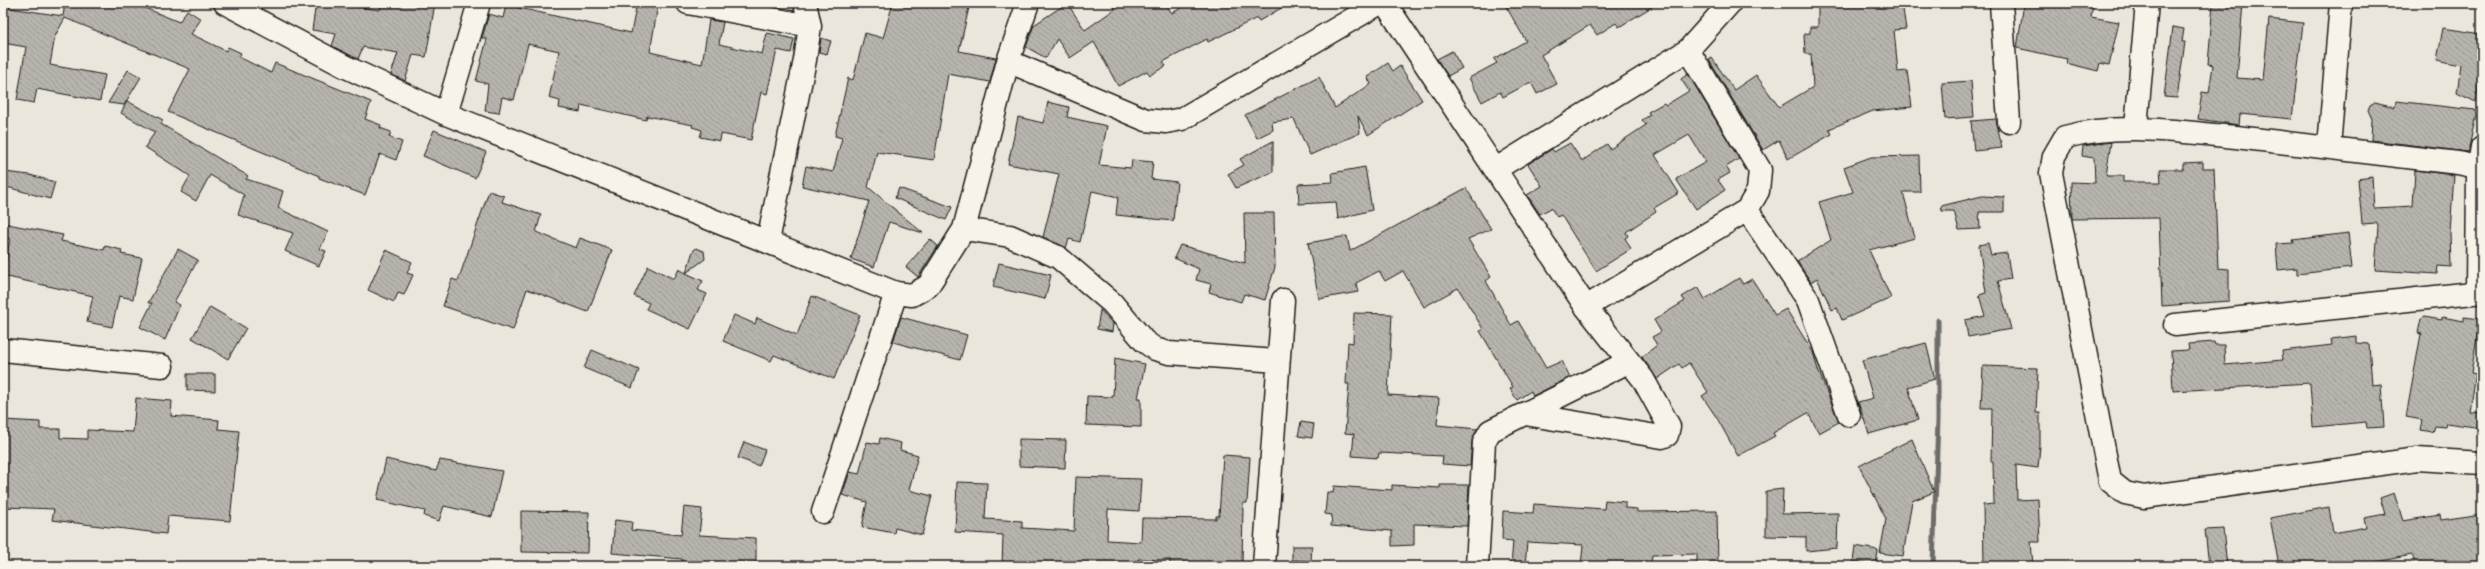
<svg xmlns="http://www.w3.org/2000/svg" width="2485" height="569" font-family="'Shantell Sans',sans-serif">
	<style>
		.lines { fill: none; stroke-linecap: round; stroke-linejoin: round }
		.stream { stroke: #6d6c68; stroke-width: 5 }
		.building { fill: url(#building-back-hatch); stroke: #1c1c1c }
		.minor-casing { stroke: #1c1c1c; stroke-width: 25 }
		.minor { stroke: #f7f3e8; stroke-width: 22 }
	</style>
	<defs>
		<pattern id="building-back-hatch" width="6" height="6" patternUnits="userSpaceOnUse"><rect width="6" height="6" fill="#b6b4ac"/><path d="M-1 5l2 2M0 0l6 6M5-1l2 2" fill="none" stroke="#9c9a93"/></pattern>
	</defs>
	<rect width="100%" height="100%" fill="#eae6dc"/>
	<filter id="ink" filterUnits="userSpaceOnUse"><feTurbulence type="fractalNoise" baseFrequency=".025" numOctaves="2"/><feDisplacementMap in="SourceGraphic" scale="8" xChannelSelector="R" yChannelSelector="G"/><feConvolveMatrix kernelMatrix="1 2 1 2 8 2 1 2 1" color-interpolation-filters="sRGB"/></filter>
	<g filter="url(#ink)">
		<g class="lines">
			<path class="stream" d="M1933 566 1938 420V320"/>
		</g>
		<path class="building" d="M65 3H133L179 22 187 10 201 19 191 34 226 51 228 47 241 53 239 57 271 73 275 63 371 102 365 119 381 125 380 128 391 132 389 137 402 142 396 160 380 154 365 195 319 178V176L168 112 190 69 65 18 55 36 50 65 105 75 100 101 37 89 34 103 17 100 26 47 3 43V7L63 16Z
			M316 3H353L352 6 380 10 381 3H435L426 57 413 55 405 81 391 74 398 53 363 47 358 59 332 46 336 34 312 30Z
			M637 3 658 5 650 52 702 64 709 20 723 22 719 44 762 54 767 33 794 39 791 53 777 50 767 94 761 92 751 140 721 134 720 141 700 137 702 130 692 127 693 125 647 116 646 120 581 105 580 112 559 108 560 101 549 98 559 51 528 44 514 100 502 97 499 113 485 111 488 84 476 81 487 39 482 38 489 14 503 18 506 5 631 33Z
			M893 3H970L959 51 996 58 990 82 948 74 934 160 877 152 868 187 923 233 889 222 874 267 851 259 869 201 802 186 806 166 833 172 842 138 835 136 848 78 853 80 865 33 883 38Z
			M1067 3 1085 30 1115 9 1112 3H1165L1172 13 1191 3H1290L1259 21 1257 18 1208 42 1207 39 1163 62 1166 66 1150 75 1147 71 1118 86 1094 42 1070 58 1057 39 1046 58 1026 47 1034 25Z
			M1504 3H1658L1619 27 1616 23 1597 35 1590 25 1541 55 1557 84 1537 94 1531 82 1503 97 1500 92 1482 102 1469 78 1497 63 1494 59 1526 41Z
			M1818 3H1902L1906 29 1894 30 1898 72 1907 71 1912 107 1873 111 1829 129 1832 134 1788 159 1779 140 1763 150 1709 60 1712 58 1734 90 1756 75 1779 107 1813 87 1811 54H1805L1804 34 1810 33V27H1818Z
			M2024 3H2093L2091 17 2119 22 2109 65 2100 63 2098 71 2066 63 2067 59 2017 48Z
			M2213 3H2243L2237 78 2263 80 2269 19 2303 23 2292 119 2240 114 2239 125 2198 119 2202 92 2209 93 2213 65 2208 64Z
			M2173 27 2184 29 2182 42H2185L2177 98 2164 97Z
			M2443 28 2482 34V62L2476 102 2457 93 2461 65 2437 60Z
			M821 38 831 41 827 54 819 52Z
			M1452 51 1462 68 1448 76 1437 59Z
			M1388 63 1393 71 1400 66 1422 100 1368 135 1358 116 1360 133 1310 155 1294 119 1272 122 1273 130 1257 138 1245 115 1319 77 1335 108 1371 84 1367 77Z
			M128 70 141 77 124 105 108 103Z
			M1688 74 1739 159 1726 167 1730 173 1718 180 1725 190 1696 209 1676 179 1706 162 1689 135 1655 155 1679 193 1654 208 1656 212 1626 232 1628 236 1625 238 1631 249 1596 271 1561 215 1557 217 1551 208 1540 214 1527 195 1542 186 1528 164 1552 149 1554 152 1570 143 1582 161 1607 144 1610 149 1646 125 1642 120 1650 115 1648 112 1664 103 1666 105 1689 91 1681 79Z
			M1971 81 1974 117 1945 119 1942 83Z
			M127 101 163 120 161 124 248 176 246 179 283 191 278 208 328 232 320 249 326 251 319 266 285 251 293 233 238 215 244 195 210 175 196 201 181 192 190 176 145 147 155 132 121 113Z
			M2396 101 2475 110 2476 115 2468 152 2371 140 2372 119 2368 110 2370 105 2375 102 2395 107Z
			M1048 102 1069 107 1067 117 1107 126 1099 165 1131 168 1132 160 1153 162 1151 179 1177 182 1173 221 1116 215 1118 197 1092 191 1080 242 1069 239 1066 248 1043 237 1059 174 1008 164 1018 117 1043 123Z
			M1996 119 2002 148 1974 151 1971 121Z
			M434 130 486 152 475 178 423 156Z
			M1273 141V172L1236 188 1228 174 1244 165 1240 159Z
			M2111 142 2106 176H2123V182H2161L2160 169H2183V163L2203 162V168H2214L2218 268 2229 269V301L2162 306 2159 218 2072 219 2071 182 2095 183 2094 158 2082 156 2083 146Z
			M1919 156 1920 192H1903L1915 238 1869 250 1891 298 1842 320 1837 308 1832 310 1817 278 1811 282 1797 261 1831 240 1819 202 1853 192 1844 167 1871 157Z
			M1365 167 1372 210 1338 219 1336 202 1299 204 1298 184 1333 182 1332 173Z
			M2415 170 2454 175 2450 232 2451 267 2438 266 2437 274 2375 270 2378 226 2376 223 2362 224 2358 179 2372 177 2374 208 2413 206Z
			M4 172 30 175 55 182 50 199 3 186Z
			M899 188 952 207 946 220 895 198Z
			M1466 188 1491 229 1468 239 1491 277 1486 281 1511 325 1518 321 1546 368 1562 361 1570 377 1533 396 1531 391 1517 400 1510 389 1513 387 1480 331 1483 329 1458 288 1424 307 1403 271 1385 281 1379 271 1356 283 1358 292 1319 299 1308 243 1347 236 1350 251Z
			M489 191 504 196 502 202 541 215 536 232 576 248 580 238 612 250 588 312 527 289 513 330 443 306 452 279 458 281Z
			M1982 196 2004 197V212H1979L1980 229 1959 230 1954 211H1942L1941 206Z
			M1244 213H1274L1275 267 1265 300 1244 294 1241 302 1209 292 1211 284 1196 280 1199 269 1174 258 1180 245 1245 263Z
			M3 223 63 235 61 241 104 250 105 246 122 250 121 254 142 258 133 299 119 296 112 327 87 322 93 296 3 276 10 239 3 238Z
			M2348 233 2352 268 2297 274V268L2278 270 2276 244 2294 243 2293 240Z
			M930 239 938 246 918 277 906 267Z
			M1988 243 1991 255 2007 253 2011 279 1998 281 2011 329 1968 337 1965 320 1985 316 1979 295 1986 293 1979 245Z
			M696 248 704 251 705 259 686 273 703 281 698 290 707 294 690 329 646 309 649 303 634 296 648 266 674 279 679 269 686 273 693 251Z
			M178 249 198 260 174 302 180 305 165 340 140 327 152 303H148Z
			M386 250 412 262 407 273 413 275 404 295 398 293 394 302 368 290Z
			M999 263 1051 275 1045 299 993 287Z
			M1739 278 1743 284 1752 279 1775 315 1786 309 1813 352 1818 370 1839 422 1819 433 1808 413 1773 433 1775 436 1738 456 1717 418 1702 396 1708 392 1689 363 1682 368 1679 364 1657 379 1642 357 1657 345 1652 337 1661 332 1654 320 1685 301 1682 297 1698 287 1705 299Z
			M812 296 860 315 834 379 774 355 771 361 723 341 734 315 755 324 757 318 797 335Z
			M210 307 246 328 228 359 192 338Z
			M1100 310 1113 324 1112 332 1097 329Z
			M1354 313 1392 314 1388 395 1439 398 1437 425 1477 429 1472 441 1470 466 1442 464 1443 456 1379 453 1378 458 1352 456 1354 434 1345 433 1349 384H1346L1348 342 1353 343Z
			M901 317 967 335 960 360 893 342Z
			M2424 317 2442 320V317L2464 321V317L2480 319 2471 373 2476 374 2470 412 2482 413V428L2446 423 2445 427 2435 426 2433 432 2420 430 2422 420 2406 417 2421 334 2418 333 2421 319Z
			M2356 336V343L2369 344 2372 385 2381 384 2384 427 2367 428 2366 422 2313 427 2310 383 2173 391 2171 351 2189 350 2188 344 2214 342 2215 345H2224L2225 365 2283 360 2282 351 2332 345 2331 339Z
			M1926 343 1935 379 1908 387 1918 420 1869 434 1858 402 1873 398 1862 360Z
			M592 350 639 370 632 388 584 368Z
			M1115 358 1145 364 1138 398H1141V427L1086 425 1087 396 1113 397Z
			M1983 366 2038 368 2036 413H2040V446L2038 468 2016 465 2017 500 2038 499 2040 542H2031L2033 566H1984L1983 505 1994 504 1993 462H1991L1992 408H1981Z
			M187 374H215V391L187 390Z
			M136 398 172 401 171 416 219 420 218 429 239 431 230 521 168 516 166 534 52 520 54 509 3 507V420L40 422V429H60V438L87 439V430L133 432Z
			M1301 422 1314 424 1312 438 1298 436Z
			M880 438 901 443 900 450 918 455 909 490 932 496 922 535 895 528 894 533 862 527 867 502 842 495 850 472 859 474 867 442 879 444Z
			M1019 439 1066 440 1065 468 1019 466Z
			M1912 439 1934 492 1912 501 1903 556 1880 553 1886 519 1859 466Z
			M744 442 765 450 759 466 738 458Z
			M1223 455 1250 457 1247 503H1243L1242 566 1170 564V560L1138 559V566H1002L1003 535 955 532 957 482 987 483 985 519 1022 521V528L1074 531 1076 477 1141 479 1139 511 1108 509 1107 540 1141 542 1142 518 1216 519V516H1219Z
			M386 459 436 471 440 460 502 471 492 517 444 506 439 521 424 516 425 511 377 500Z
			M1392 485 1440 488V485H1469L1467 526 1414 524V545L1392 546V531L1331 526 1332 515 1325 514 1327 492 1333 493 1334 486 1392 490Z
			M1783 489 1782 514 1838 513 1837 548 1806 551V537L1766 536V491Z
			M2394 493 2403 521 2440 515 2441 520 2482 514V566H2414L2412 555 2355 566H2279L2270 518 2329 507 2333 533 2366 527 2364 518 2385 514 2380 498Z
			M1605 500 1625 502V508L1637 509V512L1717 511 1718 566H1697V554L1652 555 1651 566H1581L1583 545 1527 542 1525 566H1511L1513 541 1502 540 1503 511 1533 513 1534 504 1604 509Z
			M684 507 702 509 699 535 756 538V566H682V559L612 553 615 520 632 522 631 530 681 535Z
			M521 511 589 512 588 553 521 552Z
			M2223 529 2227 566H2209L2205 530Z
			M1292 546H1312L1311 561 1292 560Z
			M1855 546 1878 550 1876 566 1853 562Z"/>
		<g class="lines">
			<defs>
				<path id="minor" d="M225 3 344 66 446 114 896 293 912 295 928 286 964 229 1008 61 1028 3
					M688 3 810 26
					M1385 3 1586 307 1643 379 1669 426 1667 435 1662 437 1525 414
					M2001 3 2009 122
					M1008 61 1146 120 1166 122 1182 119 1380 3
					M446 114 479 3
					M2136 127 2147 3
					M2329 147 2341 3
					M1496 169 1688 50 1730 3
					M2478 171 2472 166 2458 163C2384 154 2310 145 2236 137 2178 132 2122 122 2065 137L2054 156 2051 173 2110 481 2125 493 2144 497 2417 459 2482 463
					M1747 210 1808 300 1849 415
					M964 229 1010 236 1058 257 1112 303 1144 341 1155 349 1169 353 1278 361
					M768 241 805 60 810 26 805 3
					M2477 292 2478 171 2482 147
					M1586 307 1747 210 1758 191 1760 170 1688 50
					M2175 325 2482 292
					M3 350 162 366
					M823 512 896 293
					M1264 566 1283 300
					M1477 566 1484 442 1490 431 1628 362"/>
			</defs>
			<use href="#minor" class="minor-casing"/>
			<use href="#minor" class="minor"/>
		</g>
	</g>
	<rect width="2485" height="569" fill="none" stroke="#f7f3e8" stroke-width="16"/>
	<rect x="8" y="8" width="2469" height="553" fill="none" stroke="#1c1c1c" stroke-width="1.5" filter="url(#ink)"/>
</svg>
